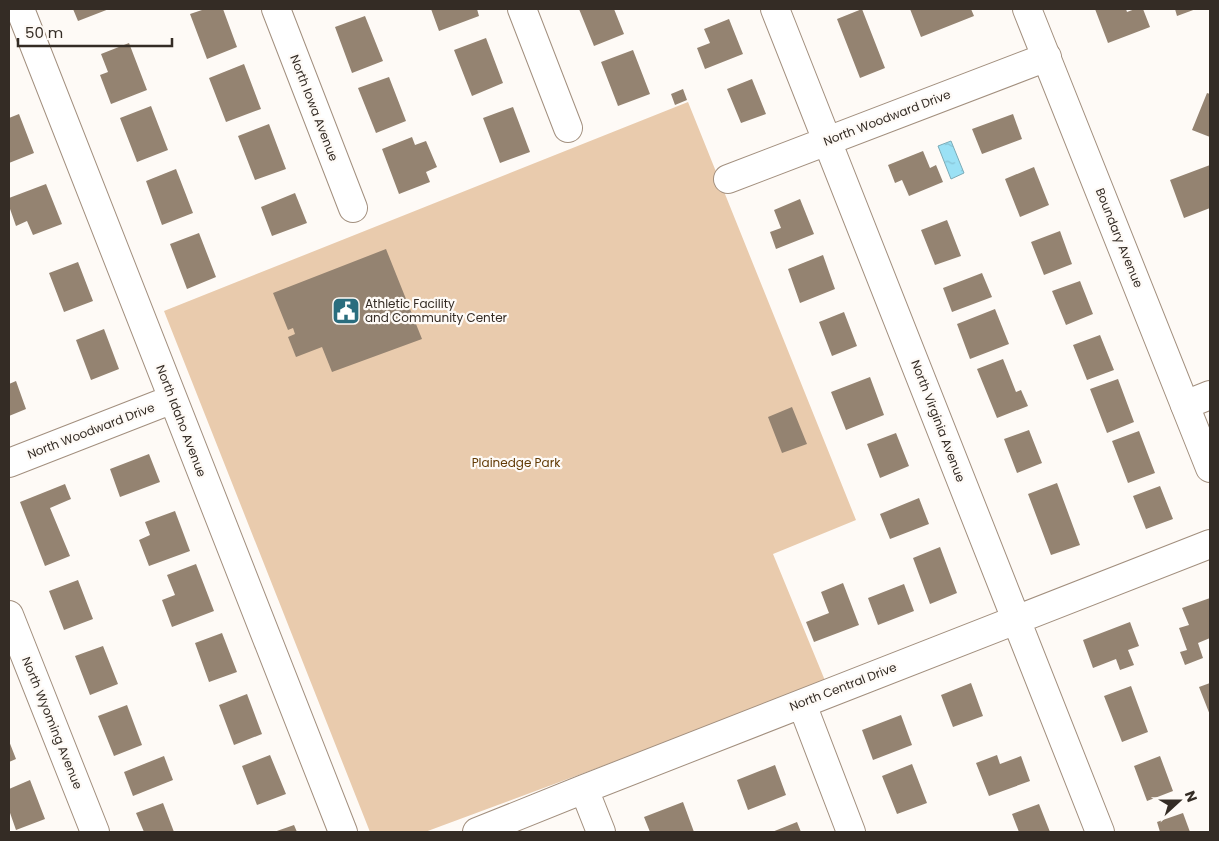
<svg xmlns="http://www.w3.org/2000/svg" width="1219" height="841" font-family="Poppins,sans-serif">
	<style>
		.green { fill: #e9cbad }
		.water { fill: url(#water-ripples); stroke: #7cabb7 }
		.building { fill: #948371 }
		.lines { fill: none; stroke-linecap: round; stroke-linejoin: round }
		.minor-casing { stroke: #a28f7e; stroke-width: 30 }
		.major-casing { stroke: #a28f7e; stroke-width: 30 }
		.minor { stroke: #fff; stroke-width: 28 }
		.major { stroke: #fff; stroke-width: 28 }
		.labels { text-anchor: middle; stroke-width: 4.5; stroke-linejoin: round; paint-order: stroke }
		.street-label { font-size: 12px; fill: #342c25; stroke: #fefaf6 }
		.poi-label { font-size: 12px; fill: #342c25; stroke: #fefaf6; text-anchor: start }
		.park-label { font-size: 12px; fill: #623a04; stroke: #fefaf6 }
	</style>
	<defs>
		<pattern id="water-ripples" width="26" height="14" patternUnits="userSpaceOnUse" patternTransform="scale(1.25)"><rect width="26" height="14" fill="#9be1f5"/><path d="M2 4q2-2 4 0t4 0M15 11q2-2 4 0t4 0" fill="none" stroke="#86c1d2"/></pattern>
	</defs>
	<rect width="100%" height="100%" fill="#fefaf6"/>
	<path class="green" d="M688 102 856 520 773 554 826 683 425 832H370L164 311Z"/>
	<path class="water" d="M951 141 964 173 951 179 938 146Z"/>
	<path class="building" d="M73 9H109L78 21Z
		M205 9H223L237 47 207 59 190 14Z
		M431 9H477L479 16 439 31Z
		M579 9H614L624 34 594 46Z
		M862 9 885 68 860 78 837 19Z
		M910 9H971L974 16 921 37Z
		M1095 9H1126L1127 12 1135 9H1143L1150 27 1108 43Z
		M1175 9H1196L1177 16Z
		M365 16 383 61 352 73 335 27Z
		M729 19 743 54 705 69 697 48 710 43 704 29Z
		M486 38 503 83 472 96 454 50Z
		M129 43 147 90 111 104 100 75 108 72 101 54Z
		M633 50 650 94 618 106 601 62Z
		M244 64 261 109 226 122 209 78Z
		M389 77 406 121 376 133 358 88Z
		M752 79 766 114 741 123 727 89Z
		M683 89 687 100 675 105 671 94Z
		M1207 93 1210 94V137L1192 130Z
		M151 106 168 150 137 162 120 118Z
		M513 107 530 152 500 163 483 118Z
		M19 114 34 153 9 163V118Z
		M1013 114 1022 139 982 154 972 129Z
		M269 124 286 169 255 180 238 136Z
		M412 137 415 145 426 141 437 167 426 172 430 182 399 194 382 149Z
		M923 151 930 168 936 165 943 182 909 196 902 180 895 183 888 165Z
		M1210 165V208L1184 218 1170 180Z
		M1034 167 1049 205 1020 217 1005 179Z
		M176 169 193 213 162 225 146 181Z
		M46 184 62 224 33 235 27 221 16 226 9 206V198Z
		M295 193 307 223 272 236 261 207Z
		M800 199 814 234 776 249 770 232 781 228 774 210Z
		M947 220 961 256 935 265 921 230Z
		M1060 231 1072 264 1044 275 1031 242Z
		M199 233 216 277 187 289 170 244Z
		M386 249 422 339 332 372 322 347 296 357 288 337 295 334 293 328 288 330 273 293Z
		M823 255 835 289 800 303 788 269Z
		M78 262 93 301 64 312 49 273Z
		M982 273 992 297 952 312 943 288Z
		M1080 281 1093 314 1066 325 1052 291Z
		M995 309 1009 344 970 359 957 324Z
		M844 312 857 346 832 356 819 322Z
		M104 329 119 369 91 380 76 340Z
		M1100 335 1114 370 1087 380 1073 345Z
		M1003 359 1016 392 1021 390 1028 406 997 418 977 369Z
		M870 377 884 415 846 430 831 392Z
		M1118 379 1134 422 1107 433 1090 389Z
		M16 381 26 409 9 416V384Z
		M792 407 807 444 782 453 768 417Z
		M1029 430 1042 463 1017 473 1004 439Z
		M1139 431 1155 473 1128 483 1112 441Z
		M896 433 909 466 880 478 867 444Z
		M149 454 160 482 120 497 110 469Z
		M1057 483 1080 545 1051 555 1028 494Z
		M65 484 71 499 50 508 70 556 45 566 20 502Z
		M1160 486 1173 519 1146 529 1133 496Z
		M919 498 929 524 890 539 880 514Z
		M175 511 190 551 149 566 139 540 150 535 145 522Z
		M940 547 957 593 930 604 913 558Z
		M196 564 214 611 172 627 162 600 175 595 167 575Z
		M78 580 93 619 64 630 49 591Z
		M843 583 859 625 814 642 806 622 829 613 821 592Z
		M904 584 914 611 878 625 868 598Z
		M1210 598V638L1198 643 1203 658 1185 665 1180 652 1187 650 1179 628 1189 625 1182 608Z
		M1130 622 1139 646 1128 650 1134 665 1120 670 1116 659 1093 668 1083 640Z
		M222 633 237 672 209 682 195 643Z
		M103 646 118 684 90 695 75 656Z
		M971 683 983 716 953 727 941 695Z
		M1210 683V715L1199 687Z
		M1131 686 1148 732 1122 742 1104 696Z
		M247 694 262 734 234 745 219 705Z
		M127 705 142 745 114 756 98 716Z
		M901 715 912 745 873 760 862 730Z
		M9 741 16 759 9 762Z
		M270 755 286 794 257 805 242 766Z
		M997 755 1000 764 1021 756 1030 781 989 796 976 763Z
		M164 756 173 780 133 796 124 772Z
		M1160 756 1173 791 1147 801 1134 766Z
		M912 764 927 803 897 814 882 776Z
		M775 765 786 795 748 810 737 780Z
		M30 780 45 819 16 830 9 810V789Z
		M683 802 694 832H650L644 817Z
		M163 803 174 832H144L136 813Z
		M1039 804 1050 832H1019L1012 814Z
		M1183 813 1190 832H1160L1157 822Z
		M797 822 801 832H772Z
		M294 825 297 832H274Z"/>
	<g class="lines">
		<defs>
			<path id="minor" d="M20 9 343 832
				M276 9 353 208
				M522 9 568 128
				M775 9 1100 832
				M728 179 1047 57
				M1185 405 1210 395
				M9 463 173 399
				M9 615 95 832
				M802 704 851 832
				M584 789 601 832
				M477 832 584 789 1210 544"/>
			<path id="major" d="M1027 9 1210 468"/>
		</defs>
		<use href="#minor" class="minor-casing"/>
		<use href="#major" class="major-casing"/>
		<use href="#minor" class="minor"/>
		<use href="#major" class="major"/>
	</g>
	<defs>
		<symbol id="civic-square" viewBox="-11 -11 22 22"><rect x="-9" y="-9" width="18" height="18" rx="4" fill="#2a6d7e" stroke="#fefaf6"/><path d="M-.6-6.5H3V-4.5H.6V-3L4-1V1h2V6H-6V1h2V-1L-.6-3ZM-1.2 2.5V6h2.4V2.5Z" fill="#fff"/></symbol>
	</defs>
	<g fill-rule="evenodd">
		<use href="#civic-square" x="330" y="295" width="32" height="32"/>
	</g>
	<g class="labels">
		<g class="street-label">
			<text transform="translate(314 108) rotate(69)" y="4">North Iowa Avenue</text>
			<text transform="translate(887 118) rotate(-21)" y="4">North Woodward Drive</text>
			<text transform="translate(1119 238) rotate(68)" y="4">Boundary Avenue</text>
			<text transform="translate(181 421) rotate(69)" y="4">North Idaho Avenue</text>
			<text transform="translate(938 421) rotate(69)" y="4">North Virginia Avenue</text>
			<text transform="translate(91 431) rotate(-21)" y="4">North Woodward Drive</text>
			<text transform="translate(843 687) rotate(-21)" y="4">North Central Drive</text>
			<text transform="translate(52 723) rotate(68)" y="4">North Wyoming Avenue</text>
		</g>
		<g class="poi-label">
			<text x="365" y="308">Athletic Facility<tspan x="365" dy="14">and Community Center</tspan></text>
		</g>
		<g class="park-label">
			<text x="516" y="467">Plainedge Park</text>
		</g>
	</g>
	<rect width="1219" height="841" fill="none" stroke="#342c25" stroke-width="20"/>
	<g transform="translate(1179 801) rotate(69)" stroke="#fefaf6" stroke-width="4" paint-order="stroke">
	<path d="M0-4L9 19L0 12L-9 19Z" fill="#342c25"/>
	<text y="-8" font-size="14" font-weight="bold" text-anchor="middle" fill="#342c25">N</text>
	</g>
	<path d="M18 38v8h154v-8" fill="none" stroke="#342c25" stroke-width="2.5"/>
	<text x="25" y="38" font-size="15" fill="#342c25" stroke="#fefaf6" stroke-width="4" paint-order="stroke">50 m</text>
</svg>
